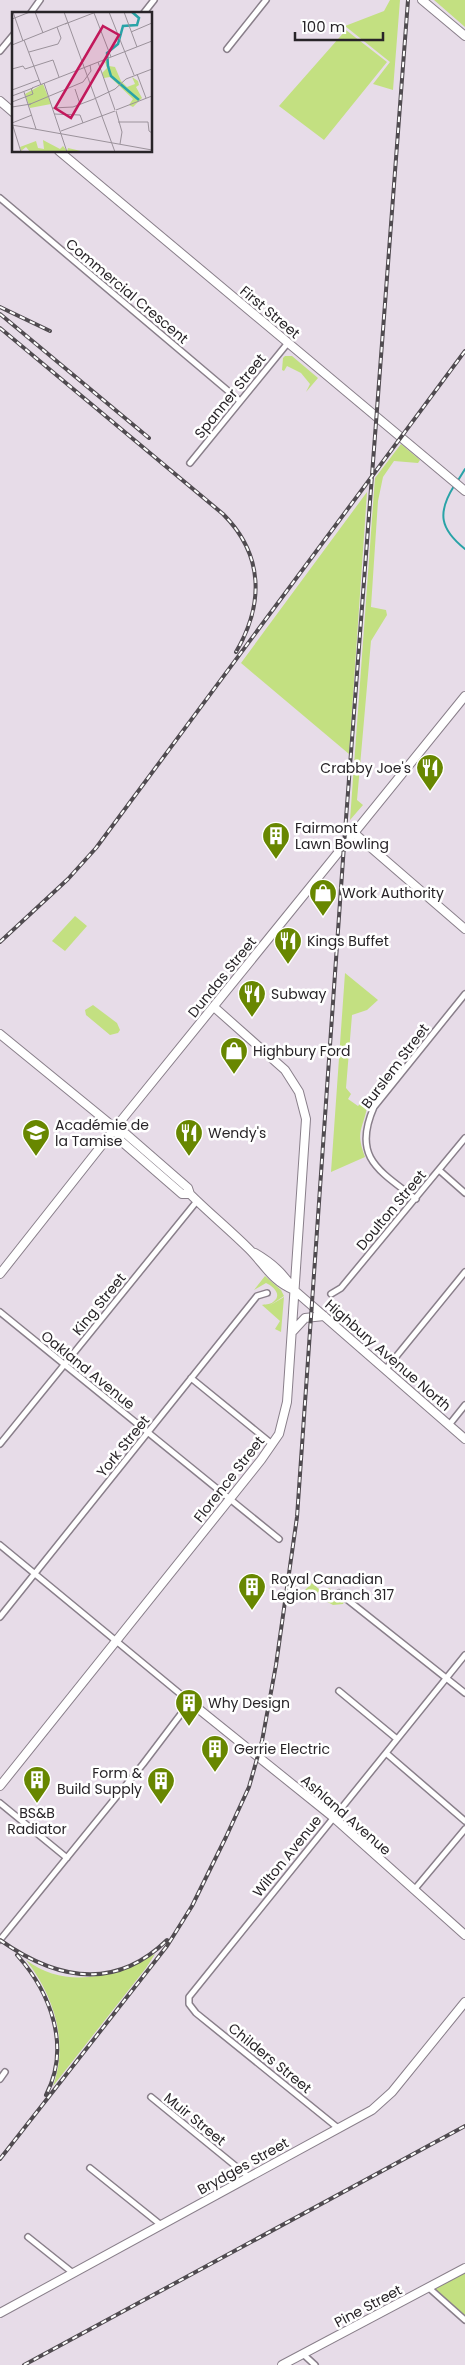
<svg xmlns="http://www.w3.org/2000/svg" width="465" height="2365" font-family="Poppins,sans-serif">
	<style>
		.green { fill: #c3e081 }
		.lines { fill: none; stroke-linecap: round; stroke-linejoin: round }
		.stream { stroke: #29a3a7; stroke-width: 2 }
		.street-casing { stroke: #897f8a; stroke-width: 8 }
		.secondary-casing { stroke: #897f8a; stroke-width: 10 }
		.street { stroke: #fff; stroke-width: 5 }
		.secondary { stroke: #fff; stroke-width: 8 }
		.rail-casing { stroke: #504b50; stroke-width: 4 }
		.rail { stroke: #fff; stroke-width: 2; stroke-dasharray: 5.5; stroke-linecap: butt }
		.labels { text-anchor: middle; stroke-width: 5; stroke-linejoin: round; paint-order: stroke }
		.street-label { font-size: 14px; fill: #282428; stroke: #fff }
		.poi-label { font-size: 14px; fill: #282428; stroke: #fff; text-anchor: start }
		.inset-river { fill: none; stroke: #29a3a7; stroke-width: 2.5 }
		.inset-road { fill: none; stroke: #9b929b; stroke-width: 1 }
		.view { fill: #c2185b; fill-opacity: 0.15; stroke: #c2185b; stroke-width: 2.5 }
		.inset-edge { fill: none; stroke: #282428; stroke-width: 2.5 }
	</style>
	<rect width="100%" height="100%" fill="#e7dce8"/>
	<path class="green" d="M390 0H400L393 90 373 84 390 62 345 26 384 11Z
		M434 0H465V27Z
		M346 30 387 62 324 140 279 106Z
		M285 356H292L318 378 306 392 310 384 301 373 287 366 284 371 282 370 283 358Z
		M401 444 420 460 418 463 394 461 383 477 378 501 371 607 386 610 387 615 371 641 357 800 363 805 350 820 375 478Z
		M367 492 349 754 241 663Z
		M75 916 87 926 65 951 52 941Z
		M345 973 378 1000 367 1010 352 1015 346 1088 351 1094 348 1099 358 1106 362 1102 367 1107C363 1130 355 1130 365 1157L331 1172Z
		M93 1005 117 1023 120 1030 118 1033 110 1035 86 1015 85 1010Z
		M265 1276 281 1290 284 1296 269 1306 284 1297 281 1332 275 1329 280 1321 262 1305C264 1304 270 1305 273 1302 283 1295 273 1286 266 1283L254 1290Z
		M312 1583 320 1590 312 1599 304 1591Z
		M328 1588 331 1589 330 1596 333 1600 344 1602 343 1604 333 1605 326 1601 324 1590Z
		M155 1954 146 1968 53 2086C69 2042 54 1996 26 1960 66 1990 115 1977 155 1954Z
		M465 2270V2317L431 2288Z"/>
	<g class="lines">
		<path class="stream" d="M457 482 465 469
			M454 486C437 513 440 529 465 549"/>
		<defs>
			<path id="street" d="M30 14 40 0
				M143 14 154 0
				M227 49 266 0
				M0 51 14 34
				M0 198 240 401
				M190 463 287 344
				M439 1170 465 1193
				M416 1199C378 1170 352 1157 374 1107L465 994
				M331 1294 341 1288 465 1138
				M0 1312 279 1539
				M386 1369 465 1272
				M191 1378 272 1444
				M449 1425 465 1405
				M0 1444 197 1201
				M0 1545 190 1702 143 1764 0 1940
				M339 1593 465 1693
				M0 1617 257 1296 267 1293
				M339 1691 397 1739
				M386 1753 465 1821
				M0 1803 67 1858
				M414 1890 465 1829
				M0 2079 5 2072
				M151 2097 249 2177
				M338 2128 196 2013 189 2004V1997L465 1655
				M90 2168 161 2225
				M28 2237 73 2273
				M429 2288 465 2320
				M303 2354 315 2365"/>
			<path id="secondary" d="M422 0 465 36
				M0 101 14 113
				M59 151 465 491
				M354 833 465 929
				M0 1034 115 1128 126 1134 188 1188 190 1194C209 1213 230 1230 249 1249 265 1265 272 1281 294 1290
				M115 1128 121 1141 182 1194H190
				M255 1253C272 1263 283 1273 294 1290L465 1439
				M0 1274 124 1117 465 696
				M293 1331 305 1318 324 1316
				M190 1702 333 1817 465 1935
				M0 1786 261 1460 279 1434 287 1402 306 1119 299 1092 285 1070 214 1007
				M0 2313 372 2110 392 2092 465 2002
				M282 2365 465 2268"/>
		</defs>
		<use href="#street" class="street-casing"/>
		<use href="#secondary" class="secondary-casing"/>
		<use href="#street" class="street"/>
		<use href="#secondary" class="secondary"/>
		<defs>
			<path id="rail" d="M0 307 50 331
				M0 314 149 438
				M0 328 223 514C264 555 264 604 236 652
				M0 942 68 879 96 848 465 351
				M0 1940C55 1979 114 1992 167 1940
				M17 1955C51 1993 71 2047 46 2095
				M0 2159 167 1946 192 1906 226 1837 249 1787 262 1741 276 1665 297 1517 344 845 408 0
				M24 2365 465 2126"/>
		</defs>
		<use href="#rail" class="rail-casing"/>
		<use href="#rail" class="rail"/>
	</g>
	<defs>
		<symbol id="restaurant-pin" viewBox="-11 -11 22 30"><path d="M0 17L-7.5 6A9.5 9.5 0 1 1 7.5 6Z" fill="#688700" stroke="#fff"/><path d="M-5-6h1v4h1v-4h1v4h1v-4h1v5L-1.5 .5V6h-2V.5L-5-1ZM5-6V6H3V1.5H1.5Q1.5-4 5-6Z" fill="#fff"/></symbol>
		<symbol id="building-pin" viewBox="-11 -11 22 30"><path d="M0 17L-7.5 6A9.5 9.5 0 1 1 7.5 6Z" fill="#688700" stroke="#fff"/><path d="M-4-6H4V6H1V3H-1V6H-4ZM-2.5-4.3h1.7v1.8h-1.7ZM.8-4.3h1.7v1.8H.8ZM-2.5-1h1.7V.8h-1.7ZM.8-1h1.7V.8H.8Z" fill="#fff"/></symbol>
		<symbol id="shop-pin" viewBox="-11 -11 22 30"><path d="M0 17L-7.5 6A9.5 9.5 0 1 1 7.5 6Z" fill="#688700" stroke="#fff"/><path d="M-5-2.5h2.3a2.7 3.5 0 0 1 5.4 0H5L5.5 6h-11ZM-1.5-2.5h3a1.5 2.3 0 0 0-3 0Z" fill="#fff"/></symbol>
		<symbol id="school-pin" viewBox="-11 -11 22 30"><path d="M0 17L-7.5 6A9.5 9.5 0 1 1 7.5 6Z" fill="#688700" stroke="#fff"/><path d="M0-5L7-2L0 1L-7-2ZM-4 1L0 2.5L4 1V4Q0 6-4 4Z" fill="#fff"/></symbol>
	</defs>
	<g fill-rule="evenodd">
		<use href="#restaurant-pin" x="414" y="752" width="32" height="43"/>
		<use href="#building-pin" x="260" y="820" width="32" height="43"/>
		<use href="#shop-pin" x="307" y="877" width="32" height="43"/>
		<use href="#restaurant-pin" x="272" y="925" width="32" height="43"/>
		<use href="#restaurant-pin" x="236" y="978" width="32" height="43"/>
		<use href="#shop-pin" x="218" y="1035" width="32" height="43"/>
		<use href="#school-pin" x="20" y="1117" width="32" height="43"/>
		<use href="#restaurant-pin" x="173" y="1117" width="32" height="43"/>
		<use href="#building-pin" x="236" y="1571" width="32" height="43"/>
		<use href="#building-pin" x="173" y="1687" width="32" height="43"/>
		<use href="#building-pin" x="199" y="1733" width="32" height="43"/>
		<use href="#building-pin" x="21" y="1764" width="32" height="43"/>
		<use href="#building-pin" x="145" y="1765" width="32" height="43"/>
	</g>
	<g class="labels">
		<g class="street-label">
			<text transform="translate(127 291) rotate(40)" y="5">Commercial Crescent</text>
			<text transform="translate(270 312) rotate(40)" y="5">First Street</text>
			<text transform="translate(230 396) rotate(-51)" y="5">Spanner Street</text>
			<text transform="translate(222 977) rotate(-51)" y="5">Dundas Street</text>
			<text transform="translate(395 1066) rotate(-53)" y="5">Burslem Street</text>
			<text transform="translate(391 1210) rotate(-50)" y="5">Doulton Street</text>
			<text transform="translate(99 1304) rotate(-51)" y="5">King Street</text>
			<text transform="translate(388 1355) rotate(41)" y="5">Highbury Avenue North</text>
			<text transform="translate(88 1370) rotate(39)" y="5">Oakland Avenue</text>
			<text transform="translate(123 1446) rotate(-51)" y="5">York Street</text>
			<text transform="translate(229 1479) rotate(-52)" y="5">Florence Street</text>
			<text transform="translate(346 1815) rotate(41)" y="5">Ashland Avenue</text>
			<text transform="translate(287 1856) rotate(-51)" y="5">Wilton Avenue</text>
			<text transform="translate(270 2058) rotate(39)" y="5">Childers Street</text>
			<text transform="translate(195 2119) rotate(39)" y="5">Muir Street</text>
			<text transform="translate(243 2166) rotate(-29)" y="5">Brydges Street</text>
			<text transform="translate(368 2306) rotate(-28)" y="5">Pine Street</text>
		</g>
		<g class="poi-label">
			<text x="411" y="773" text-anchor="end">Crabby Joe's</text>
			<text x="295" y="833">Fairmont<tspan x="295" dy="16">Lawn Bowling</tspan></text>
			<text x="342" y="898">Work Authority</text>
			<text x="307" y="946">Kings Buffet</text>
			<text x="271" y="999">Subway</text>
			<text x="253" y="1056">Highbury Ford</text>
			<text x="55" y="1130">Académie de<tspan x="55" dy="16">la Tamise</tspan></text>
			<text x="208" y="1138">Wendy's</text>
			<text x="271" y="1584">Royal Canadian<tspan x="271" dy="16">Legion Branch 317</tspan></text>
			<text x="208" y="1708">Why Design</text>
			<text x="234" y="1754">Gerrie Electric</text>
			<text x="142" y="1778" text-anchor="end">Form &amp;<tspan x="142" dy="16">Build Supply</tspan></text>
			<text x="37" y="1818" text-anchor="middle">BS&amp;B<tspan x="37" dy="16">Radiator</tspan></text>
		</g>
	</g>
	<g transform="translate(12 12)">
		<rect width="140" height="140" fill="#e7dce8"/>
		<path d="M97 46V54L103 55 109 69 115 75 123 72 120 65 126 69 127 73 124 75 130 86 121 95 117 93 121 87 98 65 92 66 90 61 95 56 93 50ZM31 72 39 92 18 96 13 82ZM31 128 48 137 51 134 55 139 56 136 73 140H18L14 135 9 139 8 135 24 129 26 136 32 137Z" fill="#c3e081"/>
		<path class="inset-river" d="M120 0 127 6 125 13 111 14 106 32 95 41 96 54 99 64 127 88"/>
		<path class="inset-road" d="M1 0 11 29M23 0 31 21M52 0 103 140M97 0 122 63M112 0 125 35M82 1 99 45M0 7 18 0M53 12 84 0M119 20 140 11M12 28 29 73M0 33 55 11M17 40 46 32 49 26 45 15M86 50 103 98M0 57 11 54 13 57 41 48 47 65M125 62 134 86M32 71 55 140M20 76 140 29M63 77 68 92M0 78 27 68M12 80 24 117M0 84 21 76M0 90 21 82 19 76M16 93 71 70 79 59 78 53M0 95 19 92M40 96 61 95 82 87 103 77 114 67 140 57M104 98 140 84M104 99 110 120 108 132M42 102 68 103 71 111M106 110H136L137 119 140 121M0 111 20 103M0 111 9 140M0 113 140 138M49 119 103 99"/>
		<path class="view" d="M91 14 107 23 59 106 43 96Z"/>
		<rect width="140" height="140" class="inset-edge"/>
	</g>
	<path d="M295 32v8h88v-8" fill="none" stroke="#282428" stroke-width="2.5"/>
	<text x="302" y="32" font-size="15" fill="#282428" stroke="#ffffff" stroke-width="4" paint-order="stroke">100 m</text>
</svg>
